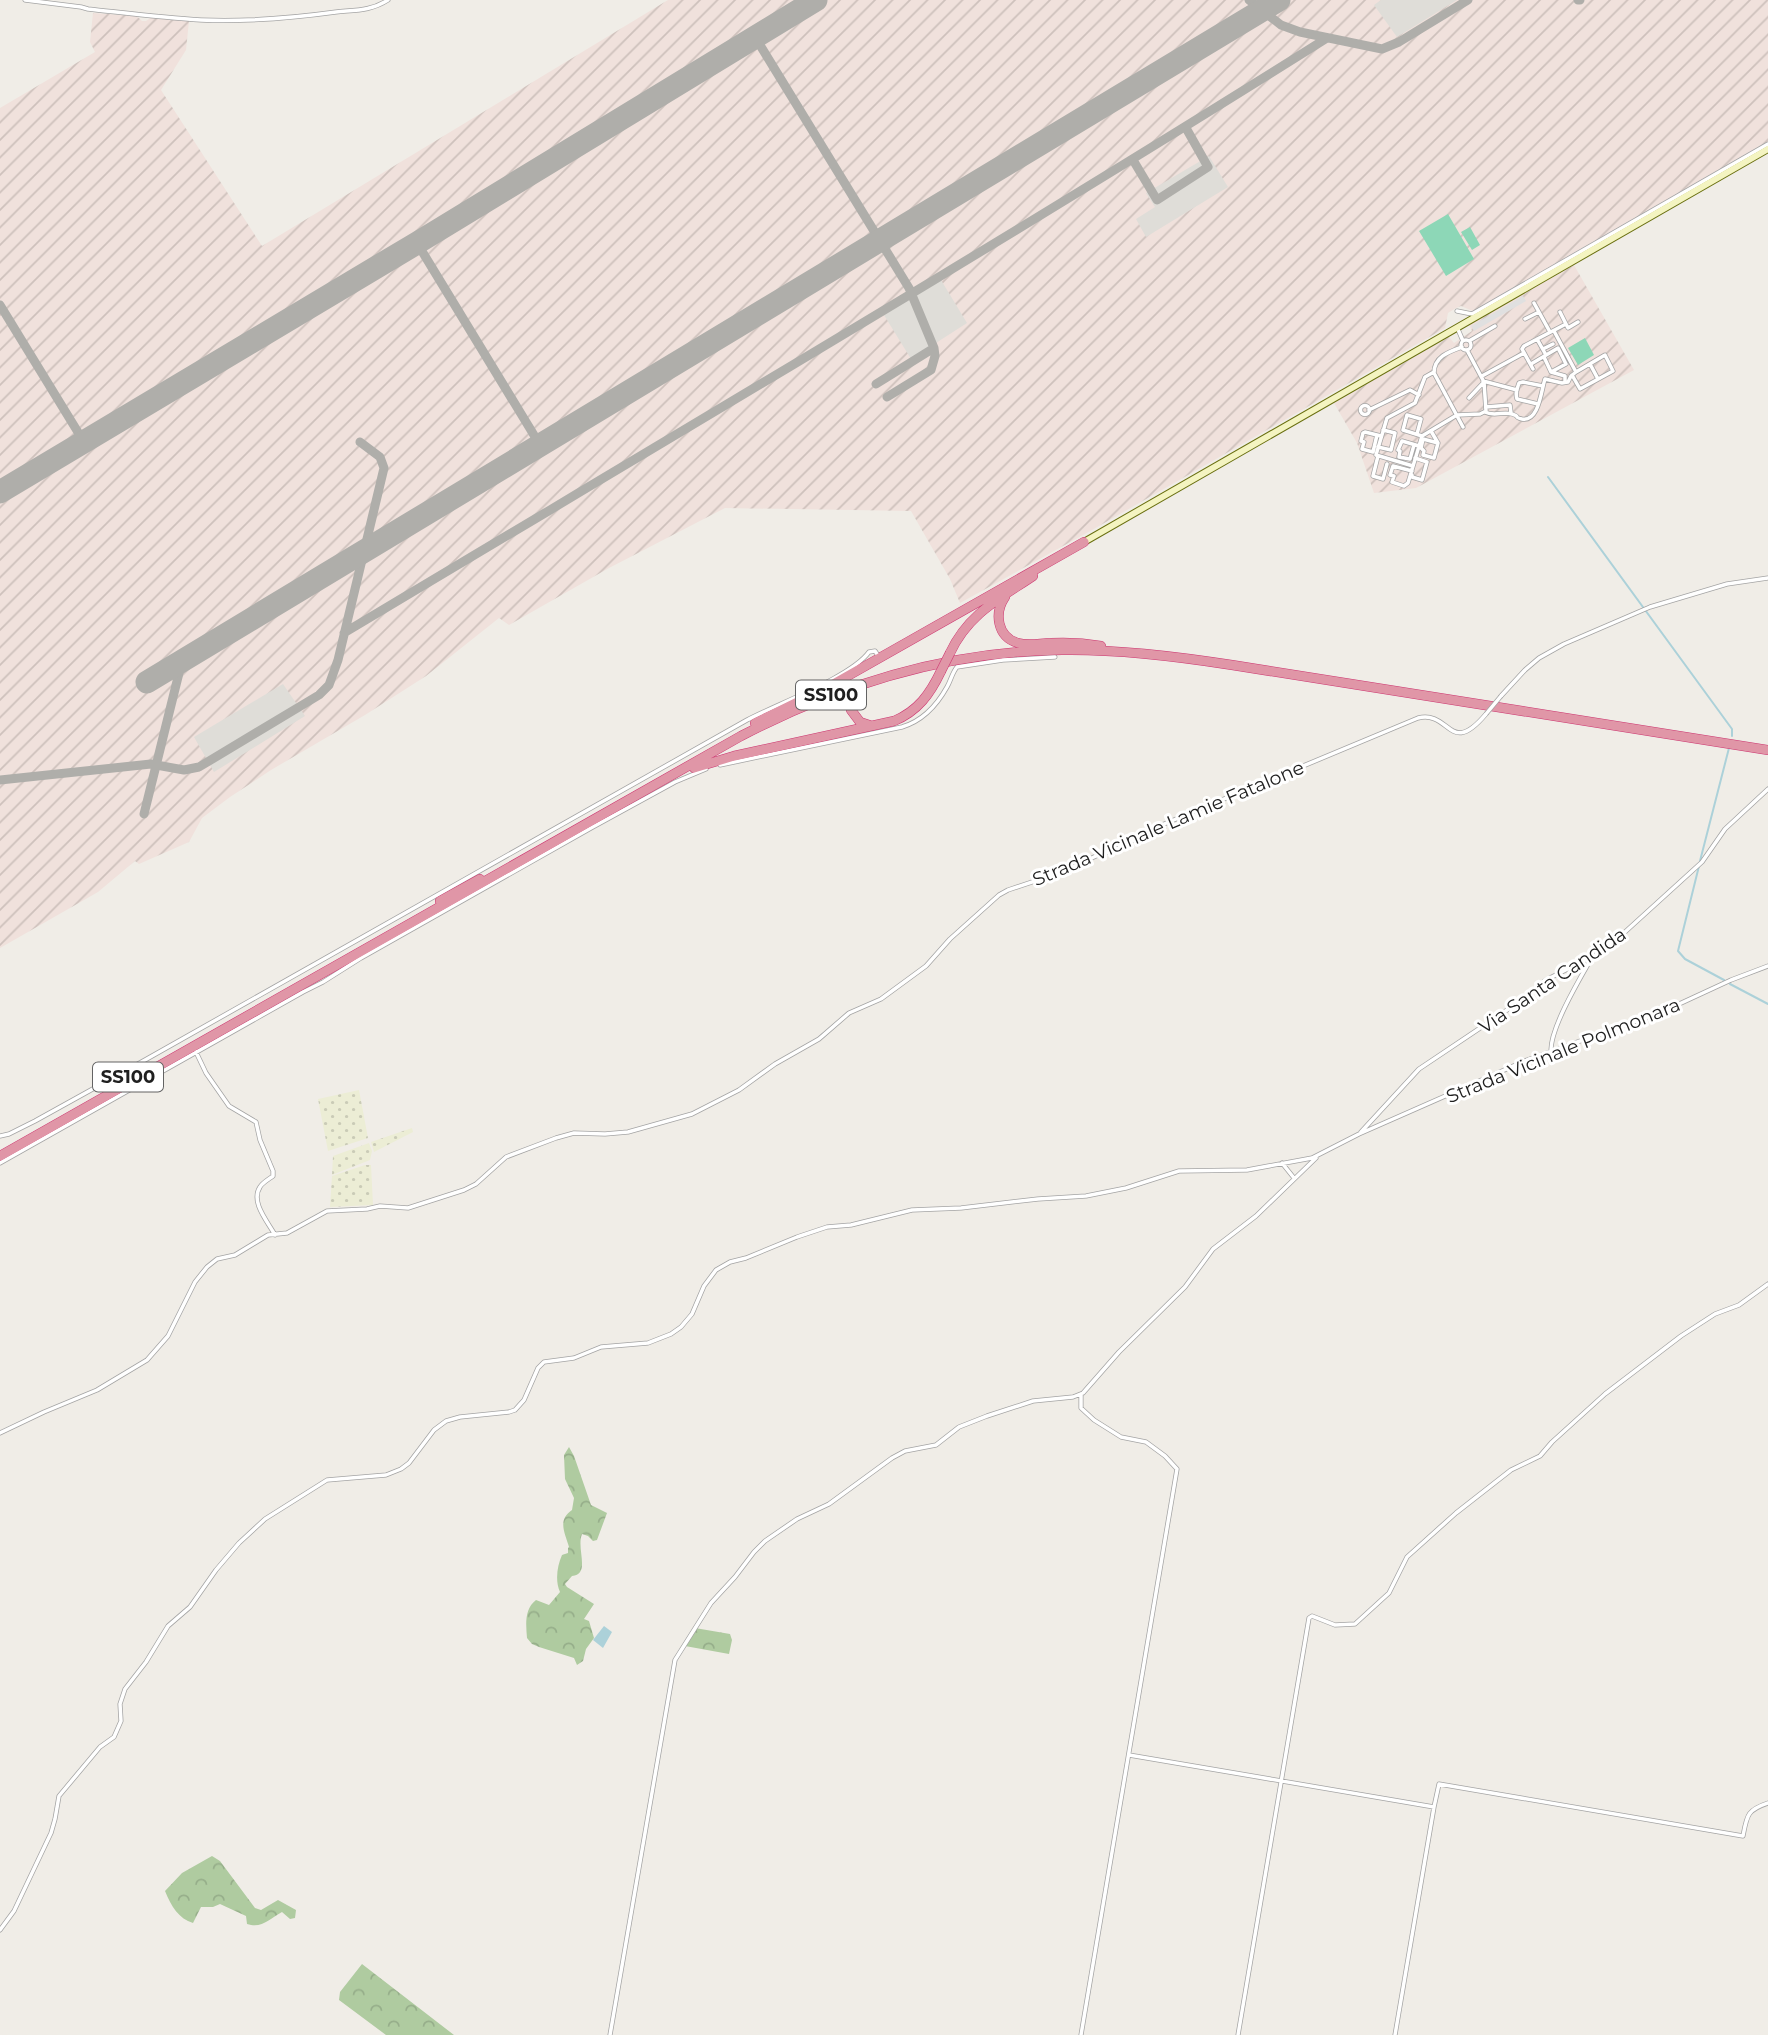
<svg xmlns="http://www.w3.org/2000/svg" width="1768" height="2035" font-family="Montserrat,sans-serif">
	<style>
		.military { fill: url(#military-furrows) }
		.airport { fill: #dfddd8 }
		.farmland { fill: url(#farmland-dots) }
		.forest { fill: url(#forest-crowns) }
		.pitch { fill: #8dd7b7 }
		.parking { fill: #e0e0e0 }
		.water { fill: #acd1d9 }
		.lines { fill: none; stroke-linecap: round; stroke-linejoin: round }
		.stream { stroke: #acd1d9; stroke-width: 2 }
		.taxiway { stroke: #afaeaa; stroke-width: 9 }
		.runway { stroke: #afaeaa; stroke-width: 23 }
		.street-casing { stroke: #a4a4a4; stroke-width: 5 }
		.secondary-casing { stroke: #696f0f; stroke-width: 8 }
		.highway-casing { stroke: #cc3670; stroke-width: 10 }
		.street { stroke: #fff; stroke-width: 3.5 }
		.secondary { stroke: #f4f4c1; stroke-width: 6 }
		.highway { stroke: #e096a7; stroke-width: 9 }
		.street-bridge-casing { stroke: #a4a4a4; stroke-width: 5; stroke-linecap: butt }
		.highway-bridge-casing { stroke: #cc3670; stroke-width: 10; stroke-linecap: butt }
		.street-bridge { stroke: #fff; stroke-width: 3.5 }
		.highway-bridge { stroke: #e096a7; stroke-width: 9 }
		.labels { text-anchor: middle; stroke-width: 6; stroke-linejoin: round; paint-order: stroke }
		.shield { fill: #fff; stroke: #636363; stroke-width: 2 }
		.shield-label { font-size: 18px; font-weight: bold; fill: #202020 }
		.street-label { font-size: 19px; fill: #202020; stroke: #fff }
	</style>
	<defs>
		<pattern id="military-furrows" width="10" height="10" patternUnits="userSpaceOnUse" patternTransform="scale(1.75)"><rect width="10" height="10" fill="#f0e1dc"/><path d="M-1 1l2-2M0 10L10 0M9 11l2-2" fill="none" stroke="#cec1bc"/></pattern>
		<pattern id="farmland-dots" width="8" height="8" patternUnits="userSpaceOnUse" patternTransform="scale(1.75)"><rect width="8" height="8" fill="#ecedd5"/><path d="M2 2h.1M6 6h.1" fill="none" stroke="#cacbb7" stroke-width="1.8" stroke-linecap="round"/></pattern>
		<pattern id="forest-crowns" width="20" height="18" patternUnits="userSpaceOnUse" patternTransform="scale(1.75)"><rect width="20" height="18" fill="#afcba0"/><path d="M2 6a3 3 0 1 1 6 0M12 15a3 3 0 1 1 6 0" fill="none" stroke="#96ae8a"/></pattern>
	</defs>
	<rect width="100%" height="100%" fill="#f0ede7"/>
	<path class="military" d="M668 0H1768V144L1475 312 1461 306 1456 308 1448 313 1445 328 1092 530 960 603 950 579 911 511 725 508 609 568 509 625 499 618 426 676 365 715 271 770 230 797 202 818 189 842 139 864 135 861 98 892 0 948V108L95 52 90 42 93 13 137 16 142 21H146L152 17 189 21 186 50 161 90 262 246Z
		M1574 265 1634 370 1416 488 1374 493 1357 443 1334 403 1449 337 1454 343 1472 331 1469 325Z"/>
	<path class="airport" d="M1381 0H1457L1397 37 1374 5Z
		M1209 156 1228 187 1146 237 1136 219 1155 207 1146 193Z
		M941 280 967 323 911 359 884 315Z
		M283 684 305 716 214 772 194 737Z"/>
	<path class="farmland" d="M359 1090 368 1138 328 1151 318 1099Z
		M412 1128 413 1132 374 1152 371 1142Z
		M369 1143 372 1151 370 1160 332 1175 333 1156Z
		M365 1165H371L373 1205 330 1207 332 1176Z"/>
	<path class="forest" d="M569 1447 574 1456 591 1505 607 1513 597 1540 593 1541 588 1536 582 1534C576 1549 591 1574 572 1576L565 1584 567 1587 594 1604 584 1619 589 1621 594 1638 586 1649 583 1661 577 1665 574 1658 539 1647 532 1644 527 1638C526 1625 524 1609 536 1600L549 1605 560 1592C555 1581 557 1566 562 1555L568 1553V1548L569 1547C565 1533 557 1520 572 1510L574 1498 565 1479 564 1455Z
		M695 1628 730 1634 732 1640 729 1654 685 1646Z
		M212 1856 220 1861 255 1908 261 1910 278 1900 296 1910 295 1918 290 1919 282 1912C269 1919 262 1929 247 1924L246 1916 220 1904 213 1907H201L193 1923C179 1919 171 1906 165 1891L182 1873Z
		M362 1964 454 2035H386L339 2000 340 1992Z"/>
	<path class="pitch" d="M1448 214 1474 259 1446 276 1419 231Z
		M1470 227 1480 245 1472 250 1461 232Z
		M1585 338 1594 355 1578 365 1568 348Z"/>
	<path class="parking" d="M1523 296 1526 301 1474 331 1471 326Z"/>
	<path class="water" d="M604 1626 612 1632 603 1648 593 1640Z"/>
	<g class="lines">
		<path class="stream" d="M1548 477 1732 729V736
			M1700 861 1729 748
			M1699 866 1678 951 1685 959 1724 980
			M1730 984 1768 1004"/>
		<path class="taxiway" d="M1249 0 1281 25 1300 32 1382 49 1399 42 1468 0
			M1578 0H1580
			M755 37 909 288 934 348 935 356 931 370 887 397
			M1133 160 1157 200 1208 167 1186 128
			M417 243 540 445
			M0 305 84 442
			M876 384 934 348
			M344 633C673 436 1003 242 1327 38
			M0 780 151 764 184 770 199 767 319 695 329 685 338 660 384 468 380 457 360 442
			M144 814 182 661"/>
		<path class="runway" d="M0 492 417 243 816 0
			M147 682 1279 0"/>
		<defs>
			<path id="street" d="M25 0 81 7 88 9C125 13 163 18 201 20 246 22 292 18 336 12 355 10 371 11 388 0
				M1534 303 1550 332
				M1457 311 1472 314 1768 144
				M1560 312 1568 328 1578 322
				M1525 319 1539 312
				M1457 327 1463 341
				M1537 339 1546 355
				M1461 345a5 5 0 1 1 10 0a5 5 0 1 1-10 0Z
				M1469 341 1495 326
				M1462 347C1448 352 1434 357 1434 373L1463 427
				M1543 349 1553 344
				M1544 357 1551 372 1565 376V381
				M1531 364 1558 348 1566 364 1551 372
				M1590 364 1598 379
				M1533 369 1522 349 1524 346 1566 324
				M1572 375 1580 389 1613 371 1605 355 1576 372
				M1482 376 1524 353
				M1483 381 1517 390
				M1469 398 1484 382
				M1538 404 1517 399C1515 393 1517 389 1519 383L1523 382 1543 386
				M1360.5 410a4.5 4.5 0 1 1 9 0a4.5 4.5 0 1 1-9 0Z
				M1486 407 1510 405 1511 413
				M1369 410 1410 390 1419 395
				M1485 412C1494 417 1503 411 1512 414 1521 417 1513 417 1522 419 1539 422 1541 391 1545 379L1562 383 1568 382 1571 376 1576 372 1554 331
				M1431 431 1438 443 1434 458 1423 455 1424 451 1421 448 1423 439 1438 443
				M1417 434 1421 419 1407 415 1403 430 1422 436
				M1377 435 1373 452 1362 449 1364 442 1361 441 1363 433 1365 432 1381 436
				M1414 445 1410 459 1399 457 1400 451 1398 450 1402 441 1419 446
				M1378 447 1391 450 1395 433 1383 430
				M1378 456 1373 476 1383 479 1387 464
				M1413 466 1376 455 1387 418 1415 403 1425 377 1434 372
				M1412 471 1393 466 1390 475 1394 476 1392 482 1404 486 1408 483 1422 436 1457 415 1480 414 1486 411 1484 382 1467 350
				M1412 475V477L1422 480 1427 462 1415 458
				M1501 696 1525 670 1539 658 1564 644 1650 607 1727 584 1768 578
				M720 765 902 727C922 721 937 705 947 687 951 680 952 673 957 667L1003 660 1055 657
				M1551 1050C1551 1027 1579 980 1591 959
				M196 1052 206 1073 229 1106 256 1122 260 1140 273 1171V1176C269 1179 262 1183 260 1187 250 1202 268 1222 275 1235
				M1361 1132 1419 1069 1507 1010 1546 980 1597 954 1625 932 1702 862 1725 829 1768 789
				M0 1136 9 1134 35 1121 145 1060 747 720C777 704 851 677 869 652L875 651 879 657
				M0 1163 303 992 323 982 361 958 591 828 675 782 706 769
				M1282 1163 1294 1178
				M1081 1394V1408L1094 1420 1121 1437 1146 1442 1165 1456 1177 1469 1081 2035
				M0 1433 44 1412 97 1390 147 1360 168 1336 195 1282 207 1267 217 1259 235 1255 268 1235 287 1233 327 1211 367 1209 380 1206 408 1208 464 1190 476 1184 506 1157 556 1138 574 1133 605 1134 628 1132 692 1114 739 1090 775 1064 819 1039 849 1013 881 999 926 966 950 939 999 895 1008 890 1062 872 1096 856 1119 848 1157 827 1418 718C1451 710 1449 758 1486 714
				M1129 1755 1434 1807 1439 1784 1743 1836C1747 1815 1747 1810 1768 1803
				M0 1930 14 1911 51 1833 55 1819 59 1796 100 1747 114 1737 121 1721 120 1704 125 1689 146 1662 168 1626 190 1607 216 1570 239 1543 265 1519 327 1480 386 1475 401 1469 409 1463 434 1430 446 1421 460 1417 509 1412 515 1410 524 1400 538 1368 544 1362 574 1358 601 1347 648 1343 671 1334 681 1327 692 1314 704 1286 716 1270 730 1262 746 1258 797 1237 827 1227 851 1225 912 1210 961 1208 1038 1199 1086 1196 1126 1188 1179 1171 1247 1170 1312 1158 1359 1134 1527 1060 1664 1011 1731 980 1768 966
				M610 2035 675 1660 711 1603 735 1577 754 1552 765 1541 797 1519 829 1504 892 1458 905 1451 936 1445 959 1427 987 1416 1033 1401 1073 1397 1083 1393 1119 1352 1185 1287 1213 1249 1256 1216 1316 1158
				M1238 2035 1309 1618 1312 1616 1335 1625 1355 1624 1389 1593 1407 1557 1456 1513 1511 1470 1540 1456 1552 1442 1605 1394 1681 1336 1715 1314 1739 1305 1768 1284
				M1395 2035 1434 1807"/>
			<path id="secondary" d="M1084 542 1768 149"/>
			<path id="highway" d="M1005 597C994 613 997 637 1018 643 1028 646 1041 643 1051 643 1068 642 1084 643 1101 646
				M950 653C968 614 999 599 1033 576
				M862 687 854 694 851 710 860 722 872 726
				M755 723 830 686 1084 542
				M694 768 734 756 894 721C918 711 930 694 941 671
				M440 901 480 879
				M0 1156 741 736C841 684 948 651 1062 650 1119 649 1175 656 1232 665L1768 750"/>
		</defs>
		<use href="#street" class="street-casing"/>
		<use href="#secondary" class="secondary-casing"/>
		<use href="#highway" class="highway-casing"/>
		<use href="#street" class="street"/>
		<use href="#secondary" class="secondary"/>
		<use href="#highway" class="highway"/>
		<defs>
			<path id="street-bridge" d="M1486 714 1501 696"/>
			<path id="highway-bridge" d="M941 671 950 653"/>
		</defs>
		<use href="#street-bridge" class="street-bridge-casing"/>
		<use href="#highway-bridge" class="highway-bridge-casing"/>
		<use href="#street-bridge" class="street-bridge"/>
		<use href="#highway-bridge" class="highway-bridge"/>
	</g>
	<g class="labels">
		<g class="shield">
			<rect x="796" y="680.5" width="70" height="29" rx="5"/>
			<rect x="93" y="1062.5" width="70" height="29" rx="5"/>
		</g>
		<g class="shield-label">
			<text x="831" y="701">SS100</text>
			<text x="128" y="1083">SS100</text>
		</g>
		<g class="street-label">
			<text transform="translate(1168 823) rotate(-23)" y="7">Strada Vicinale Lamie Fatalone</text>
			<text transform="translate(1552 980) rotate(-34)" y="7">Via Santa Candida</text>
			<text transform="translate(1563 1050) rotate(-22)" y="7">Strada Vicinale Polmonara</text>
		</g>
	</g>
</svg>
